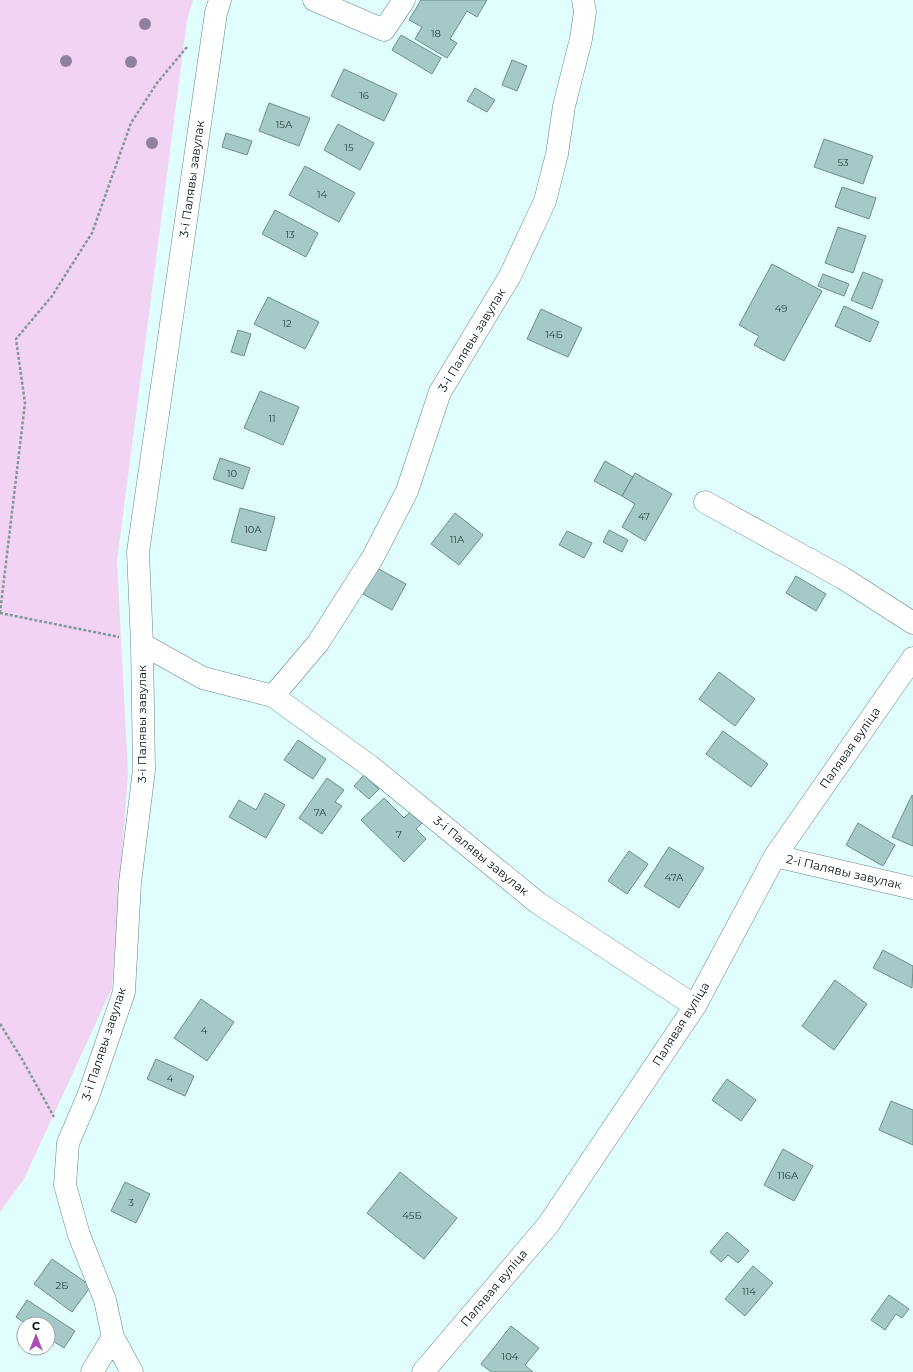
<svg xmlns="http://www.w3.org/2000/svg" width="913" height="1372" font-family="Montserrat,sans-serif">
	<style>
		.green { fill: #f2d3f4 }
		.building { fill: #a5c9c8; stroke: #6c8f8e }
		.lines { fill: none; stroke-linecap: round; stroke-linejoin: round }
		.minor-casing { stroke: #648786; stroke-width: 23 }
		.path { stroke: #819898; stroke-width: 2.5; stroke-dasharray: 3 2; stroke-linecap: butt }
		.minor { stroke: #fff; stroke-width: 22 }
		.tree { fill: #9080a0 }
		.labels { text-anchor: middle; stroke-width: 3.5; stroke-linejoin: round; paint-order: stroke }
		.number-label { font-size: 10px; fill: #2c3f3f }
		.street-label { font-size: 12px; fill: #041111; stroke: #fff }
	</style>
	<rect width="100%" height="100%" fill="#e0fefd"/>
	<path class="green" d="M0 0H193L187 20 117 561 128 773 112 988 24 1179 0 1212Z"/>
	<path class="building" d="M421 0H487L477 17 467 11 450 39 457 43 447 58 415 39 422 27 409 20Z
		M401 35 441 58 432 74 392 50Z
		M512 60 527 66 517 91 502 85Z
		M344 69 397 94 384 121 331 96Z
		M475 88 495 100 487 112 467 101Z
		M269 103 310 118 299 146 259 131Z
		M338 124 374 143 360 170 324 150Z
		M226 133 252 141 247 155 222 147Z
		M824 139 873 156 863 184 814 167Z
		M305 166 355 193 339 222 289 195Z
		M842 187 876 198 869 219 835 207Z
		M275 210 318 233 306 257 262 234Z
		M838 227 866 236 853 273 825 263Z
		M772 264 822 291 784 361 754 345 759 336 739 325Z
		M863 272 883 280 872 309 851 300Z
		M823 274 849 284 844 296 818 286Z
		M268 297 319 322 305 349 254 324Z
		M844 306 879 322 870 342 835 326Z
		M541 309 582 328 568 357 527 339Z
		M238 330 251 334 244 356 231 352Z
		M260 391 299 407 283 445 244 428Z
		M220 458 250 468 243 489 213 479Z
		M605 461 633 477 622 496 594 481Z
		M635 473 672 494 645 541 622 527 635 504 622 496Z
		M240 508 275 517 266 551 231 542Z
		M455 513 483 535 459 565 431 544Z
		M609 530 628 540 622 552 603 542Z
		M567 531 592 543 584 558 559 545Z
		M377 568 406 584 392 610 363 594Z
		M796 576 826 594 816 611 786 593Z
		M719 672 755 699 735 726 699 699Z
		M723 731 768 764 751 787 706 754Z
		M298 740 326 759 313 779 284 760Z
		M364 775 379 789 369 799 354 786Z
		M327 778 344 790 335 802 342 806 322 834 299 818Z
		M265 793 285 805 266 838 229 817 239 800 256 810Z
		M912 795 913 796V846L892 837Z
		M384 798 404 818 410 812 422 823 416 829 426 839 404 862 361 820Z
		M858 823 895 845 883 866 846 845Z
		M669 847 704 868 679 908 644 886Z
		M629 851 648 864 627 894 608 881Z
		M883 950 913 966 912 988 873 968Z
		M835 980 867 1004 834 1050 802 1026Z
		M201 999 234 1022 207 1061 174 1038Z
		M156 1059 194 1076 185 1096 147 1079Z
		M727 1079 756 1100 741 1121 712 1100Z
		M891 1101 913 1110V1145L879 1130Z
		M783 1149 813 1166 794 1201 764 1185Z
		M400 1172 457 1218 424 1259 367 1213Z
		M125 1182 150 1194 136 1223 111 1211Z
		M727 1232 749 1251 738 1263 728 1255 721 1262 710 1252Z
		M52 1259 91 1286 72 1312 34 1284Z
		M753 1266 773 1283 745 1316 725 1299Z
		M889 1295 909 1309 902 1318 896 1314 885 1330 871 1320Z
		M27 1300 75 1331 64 1348 48 1338V1324H26L16 1317Z
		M511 1326 539 1348 525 1365 533 1372H491L481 1364Z"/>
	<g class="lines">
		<defs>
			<path id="minor" d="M314 0 384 30 404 0
				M705 502 843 578 913 623
				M142 644 203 678 273 696 370 766 538 903 695 1006
				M273 696 318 643 373 557 407 491 440 392 510 276 545 201 557 154 564 106 581 39 585 12 583 0
				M775 856 913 888
				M92 1372 113 1337
				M132 1372 113 1337 105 1300 79 1235 65 1185 68 1143 89 1094 124 992 130 883 144 770 142 644 138 552 216 13 220 0
				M423 1372 548 1225 695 1006 775 856 913 658"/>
		</defs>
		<use href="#minor" class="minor-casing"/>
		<path class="path" d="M0 613 25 403 16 339 52 296 92 233 131 123 157 83 187 47
			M0 613 119 637
			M0 1024 22 1059 54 1117"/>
		<use href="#minor" class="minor"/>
	</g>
	<g class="tree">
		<circle cx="145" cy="24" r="6"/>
		<circle cx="66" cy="61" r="6"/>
		<circle cx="131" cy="62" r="6"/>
		<circle cx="152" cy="143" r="6"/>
	</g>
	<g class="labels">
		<g class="number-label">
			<text x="436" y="37">18</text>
			<text x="364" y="99">16</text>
			<text x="284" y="128">15А</text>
			<text x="349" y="151">15</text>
			<text x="843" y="166">53</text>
			<text x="322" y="198">14</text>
			<text x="290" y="238">13</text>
			<text x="781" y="312">49</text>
			<text x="287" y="327">12</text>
			<text x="554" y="338">14Б</text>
			<text x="272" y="422">11</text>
			<text x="232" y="477">10</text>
			<text x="644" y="520">47</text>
			<text x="253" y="533">10А</text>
			<text x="457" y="543">11А</text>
			<text x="320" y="816">7А</text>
			<text x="399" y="838">7</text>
			<text x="674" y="881">47А</text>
			<text x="204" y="1034">4</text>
			<text x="170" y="1082">4</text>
			<text x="788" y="1179">116А</text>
			<text x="131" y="1206">3</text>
			<text x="412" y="1219">45Б</text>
			<text x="62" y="1289">2Б</text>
			<text x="749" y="1295">114</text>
			<text x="510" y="1360">104</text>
		</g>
		<g class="street-label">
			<text transform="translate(192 179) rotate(-82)" y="4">3-і Палявы завулак</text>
			<text transform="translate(472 340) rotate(-59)" y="4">3-і Палявы завулак</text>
			<text transform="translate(142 724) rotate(-90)" y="4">3-і Палявы завулак</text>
			<text transform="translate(850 748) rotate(-55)" y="4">Палявая вуліца</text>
			<text transform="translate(481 856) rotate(39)" y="4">3-і Палявы завулак</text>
			<text transform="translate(844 872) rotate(13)" y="4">2-і Палявы завулак</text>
			<text transform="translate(681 1024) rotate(-58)" y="4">Палявая вуліца</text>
			<text transform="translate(104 1044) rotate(-72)" y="4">3-і Палявы завулак</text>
			<text transform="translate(494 1288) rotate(-50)" y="4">Палявая вуліца</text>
		</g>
	</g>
	<g transform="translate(36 1336)"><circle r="19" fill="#ffffff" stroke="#9ba0a0"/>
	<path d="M0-3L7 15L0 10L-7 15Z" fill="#ac4cb4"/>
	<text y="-6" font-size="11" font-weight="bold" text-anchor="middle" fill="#041111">С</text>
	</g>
</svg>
